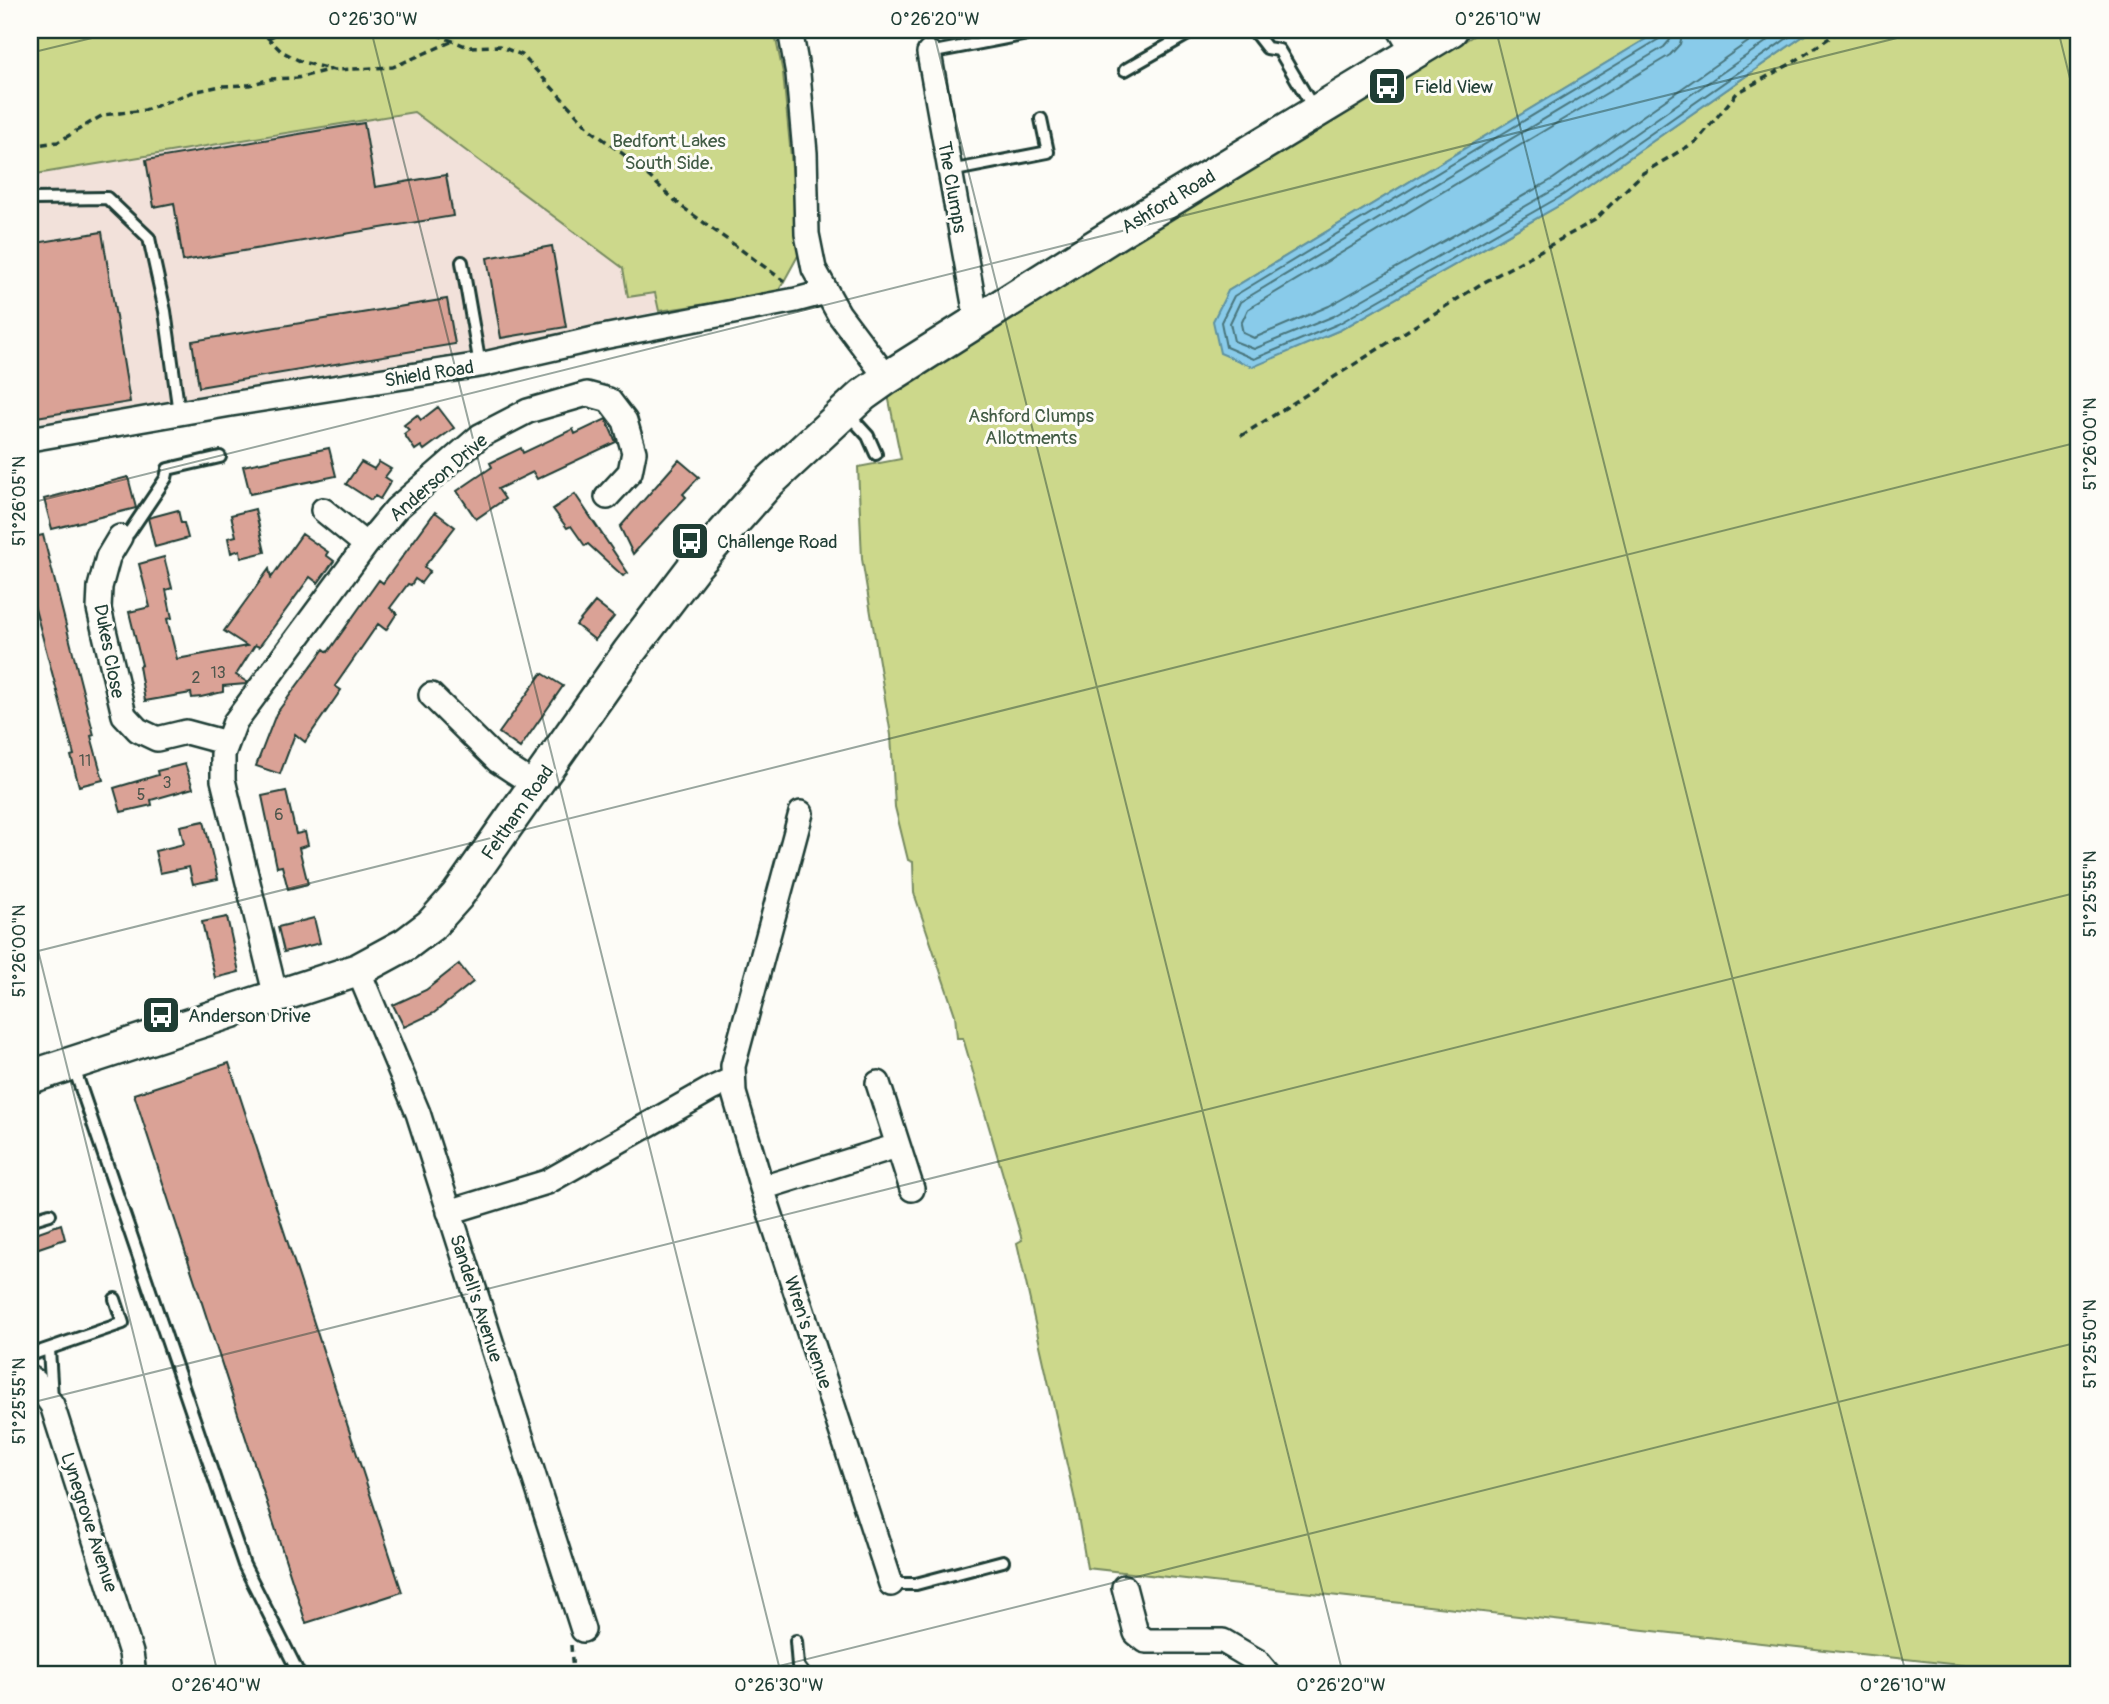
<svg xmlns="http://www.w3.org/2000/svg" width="2109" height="1704" font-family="Pangolin,sans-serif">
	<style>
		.built { fill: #f2e1da }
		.green { fill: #ccd88b; stroke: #768a60; stroke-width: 2 }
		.water { fill: #89cbea; stroke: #5f92a1; stroke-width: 2 }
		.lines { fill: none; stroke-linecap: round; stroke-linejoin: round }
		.shore { stroke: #49767d; stroke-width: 2 }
		.building { fill: #daa296; stroke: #1f3d34; stroke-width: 2 }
		.service-casing { stroke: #1f3d34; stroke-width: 16 }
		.minor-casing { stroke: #1f3d34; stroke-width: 28 }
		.secondary-casing { stroke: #1f3d34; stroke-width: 37 }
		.path { stroke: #1f3d34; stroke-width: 3.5; stroke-dasharray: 7 5; stroke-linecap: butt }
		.service { stroke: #fdfcf7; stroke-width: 10 }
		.minor { stroke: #fdfcf7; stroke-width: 23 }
		.secondary { stroke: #fdfcf7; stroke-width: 32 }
		.ticks { fill: none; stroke: #1f3d34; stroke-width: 2; stroke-opacity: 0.45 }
		.labels { text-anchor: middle; stroke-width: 6; stroke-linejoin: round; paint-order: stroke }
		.number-label { font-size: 16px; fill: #4e564c }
		.poi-label { font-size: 19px; fill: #1f3d34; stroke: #fdfcf7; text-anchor: start }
		.park-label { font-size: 19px; fill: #425c45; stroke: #fdfcf7 }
		.street-label { font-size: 19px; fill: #1f3d34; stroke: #fdfcf7 }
		.neatline { fill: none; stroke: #1f3d34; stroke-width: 2.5 }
		.ticks-label { font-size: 18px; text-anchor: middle; fill: #1f3d34 }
	</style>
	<rect width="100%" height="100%" fill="#fdfcf7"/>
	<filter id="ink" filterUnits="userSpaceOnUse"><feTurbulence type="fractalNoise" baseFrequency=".0143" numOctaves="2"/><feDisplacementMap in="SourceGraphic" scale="14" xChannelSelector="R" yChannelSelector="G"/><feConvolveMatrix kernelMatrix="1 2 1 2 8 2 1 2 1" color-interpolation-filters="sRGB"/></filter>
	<g filter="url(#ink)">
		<path class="built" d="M414 112 624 268 628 297 655 293 659 311 474 354 30 424V175Z"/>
		<path class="green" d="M30 30H774L783 73 800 252 777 294 659 311 655 293 628 297 623 268 414 112 30 175Z
			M1483 30H1661L1228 291 1253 366 1340 330 1567 201 1812 30H2079V1674H2041L1087 1568 1076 1505 1017 1243 1022 1240 963 1038H957L955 1015 914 893 913 862 908 860 895 807 891 735 862 559 858 467 901 459 887 390Z"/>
		<path class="water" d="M1661 30H1812L1567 201 1340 330 1253 367 1220 353 1213 321 1228 291Z"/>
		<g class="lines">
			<path class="shore" d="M1663 30 1659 39 1234 296 1221 322 1226 347 1254 359 1338 324 1563 195 1799 30
				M1672 30 1670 40 1664 47 1240 302 1230 323 1234 341 1254 349 1334 316 1559 187 1783 30
				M1683 30 1680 44 1670 55 1248 309 1241 324 1243 333 1254 338 1329 306 1553 179 1765 30"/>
		</g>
		<path class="building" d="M364 123 375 187 446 175 453 216 183 261 174 203 154 207 146 160Z
			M102 232 130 402 30 418V244Z
			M552 246 566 327 501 338 487 258Z
			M447 299 455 344 199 387 192 341Z
			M438 407 454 428 424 450 421 446 415 450 404 434 409 430 404 425 417 415 421 420Z
			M606 419 616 442 537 479 533 472 498 489 505 499 476 519 457 491 492 467 490 463 521 448 523 453 573 429 575 434Z
			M329 448 336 476 250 494 243 466Z
			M679 460 699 477 683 494 686 497 633 554 620 527Z
			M361 462 374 469 379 462 391 469 385 477 391 481 380 499 375 496 371 500 346 484Z
			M128 477 136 508 52 529 44 499Z
			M575 494 628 573 623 576 588 544 585 546 571 526 567 528 553 509Z
			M255 509 265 552 241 558 240 550 231 553 228 538 236 536 231 515Z
			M178 510 181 523H184L188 538 155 547 148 518Z
			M435 512 455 527 424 567 430 571 421 583 415 579 411 585 408 584 390 608 397 613 386 630 378 624 335 686 341 690 305 742 295 734 280 774 256 766 276 714 324 649 328 652 379 580 383 583Z
			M302 534 328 552 326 555 334 561 318 583 310 577 259 647 255 645 236 675 247 682 246 684 223 686V692L201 697 192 698 191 693 145 701 139 666 142 665 129 612 150 607 139 564 164 557 172 588 166 590 172 618 167 619 177 659 247 646 224 631 269 569 271 578Z
			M43 535 94 735 91 736 103 780 79 786 71 756 74 755 30 590V538Z
			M595 602 614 617 595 640 576 625Z
			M542 673 563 686 520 748 499 733Z
			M185 764 193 788 151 800 152 805 121 812 114 788 158 775 157 771Z
			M286 791 296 834 305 832 308 845 299 848 308 884 288 889 282 866 277 867 262 796Z
			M204 821 218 879 193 884 189 867 160 873 155 851 184 844 180 826Z
			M227 917 239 972 215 978 202 922Z
			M314 918 320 943 284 952 278 927Z
			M459 964 473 982 434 1013 404 1027 393 1005 426 990Z
			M229 1063 402 1592 306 1623 134 1094Z
			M61 1224 65 1239 30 1251V1235Z"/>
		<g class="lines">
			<defs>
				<path id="service" d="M1253 30 1267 48 1279 50 1314 109
					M929 53 1043 31
					M1125 70 1195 30
					M950 171 1048 152 1041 119
					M34 199 107 198 149 238 165 311 179 413
					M462 262 480 365
					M847 413 868 436 876 454
					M120 537 129 533 166 478 168 469 220 457
					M73 1065 244 1565 299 1674
					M30 1220 50 1214
					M49 1349 52 1398
					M30 1355 123 1323 115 1299
					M891 1584H916L1003 1561
					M796 1641 798 1666 804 1674"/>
				<path id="minor" d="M790 30 798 74 805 153 807 234 814 269 839 314 887 378
					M1400 30 1414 53
					M929 53 977 321
					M30 439 231 404 480 365 603 337 796 300 826 292
					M323 510 366 545
					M120 537 108 557 100 587 99 609 124 715 138 730 157 739 186 732 227 743
					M431 695 498 761 536 786
					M801 813 733 1066 734 1093 762 1188 891 1584
					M358 970 418 1113 583 1630
					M276 997 223 780V754L235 722 366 545 396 509 480 436 528 411 587 394 609 400 625 421 634 452 630 472 607 497
					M878 1083 912 1189
					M762 1188 897 1146
					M449 1212 547 1182 711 1089 733 1079
					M30 1378 35 1381 52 1405 131 1653 134 1674
					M1124 1587 1136 1633 1146 1641H1223L1257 1661 1268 1674"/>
				<path id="secondary" d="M30 1077 358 970 406 944 431 925 457 896 629 652 693 568 768 483 863 395 887 378 1121 230 1451 30"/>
			</defs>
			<use href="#service" class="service-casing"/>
			<use href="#minor" class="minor-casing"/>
			<use href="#secondary" class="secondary-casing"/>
			<path class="path" d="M257 30 268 38 281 51 302 62 334 70 393 67 451 42
				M425 30 468 47 499 46 522 55 591 130 631 160 681 206 784 281
				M452 30 453 42
				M268 38 286 30
				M30 146 58 142 103 115 145 110 193 92 221 86 249 85 271 79 297 78 332 69
				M1241 436 1481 284 1595 220 1643 173 1697 141 1737 93 1794 62 1841 30
				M571 1645 573 1674"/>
			<use href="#service" class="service"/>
			<use href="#minor" class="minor"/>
			<use href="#secondary" class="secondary"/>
		</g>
	</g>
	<path class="ticks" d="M371 30 781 1674M933 30 1343 1674M1496 30 1906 1674M2058 30 2079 115M30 53 125 30M30 503 1929 30M30 918 218 1674M30 953 2079 442M30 1403 2079 892M747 1674 2079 1342"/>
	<defs>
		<symbol id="bus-square" viewBox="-11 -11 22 22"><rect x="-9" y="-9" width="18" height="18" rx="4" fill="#1f3d34" stroke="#fdfcf7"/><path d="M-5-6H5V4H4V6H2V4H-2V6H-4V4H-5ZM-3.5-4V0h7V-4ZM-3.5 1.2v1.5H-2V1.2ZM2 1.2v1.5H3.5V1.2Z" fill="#fff"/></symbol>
	</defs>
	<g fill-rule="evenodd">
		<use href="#bus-square" x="1365" y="64" width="44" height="44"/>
		<use href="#bus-square" x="668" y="519" width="44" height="44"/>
		<use href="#bus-square" x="139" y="993" width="44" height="44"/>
	</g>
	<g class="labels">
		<g class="number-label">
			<text x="218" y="678">13</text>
			<text x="196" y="683">2</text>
			<text x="85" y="766">11</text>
			<text x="167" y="788">3</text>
			<text x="141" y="800">5</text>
			<text x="279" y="820">6</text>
		</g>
		<g class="poi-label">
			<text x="1414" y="93">Field View</text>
			<text x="717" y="548">Challenge Road</text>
			<text x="188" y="1022">Anderson Drive</text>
		</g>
		<g class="park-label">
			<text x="669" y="147">Bedfont Lakes<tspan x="669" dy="22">South Side.</tspan></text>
			<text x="1031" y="422">Ashford Clumps<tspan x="1031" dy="22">Allotments</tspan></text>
		</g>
		<g class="street-label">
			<text transform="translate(953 187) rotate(80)" y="7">The Clumps</text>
			<text transform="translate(1168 201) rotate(-31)" y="7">Ashford Road</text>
			<text transform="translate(429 373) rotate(-9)" y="7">Shield Road</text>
			<text transform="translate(438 477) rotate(-41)" y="7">Anderson Drive</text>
			<text transform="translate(110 651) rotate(79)" y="7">Dukes Close</text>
			<text transform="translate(517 812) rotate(-55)" y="7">Feltham Road</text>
			<text transform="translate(477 1298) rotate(72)" y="7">Sandell's Avenue</text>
			<text transform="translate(809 1332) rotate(72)" y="7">Wren's Avenue</text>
			<text transform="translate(90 1522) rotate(72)" y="7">Lynegrove Avenue</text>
		</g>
	</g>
	<rect width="2109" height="1704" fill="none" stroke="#fdfcf7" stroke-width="77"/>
	<rect x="38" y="38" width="2032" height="1628" class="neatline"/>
	<g class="ticks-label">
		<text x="373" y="25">0°26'30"W</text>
		<text x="935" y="25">0°26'20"W</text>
		<text x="1498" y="25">0°26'10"W</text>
		<text transform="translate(2090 444) rotate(-90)" y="6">51°26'00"N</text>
		<text transform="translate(19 501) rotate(-90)" y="6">51°26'05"N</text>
		<text transform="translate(2090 894) rotate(-90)" y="6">51°25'55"N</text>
		<text transform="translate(19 951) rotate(-90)" y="6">51°26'00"N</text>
		<text transform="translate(2090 1344) rotate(-90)" y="6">51°25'50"N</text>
		<text transform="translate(19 1401) rotate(-90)" y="6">51°25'55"N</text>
		<text x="216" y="1691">0°26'40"W</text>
		<text x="779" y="1691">0°26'30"W</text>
		<text x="1341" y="1691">0°26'20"W</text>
		<text x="1903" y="1691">0°26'10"W</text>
	</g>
</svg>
